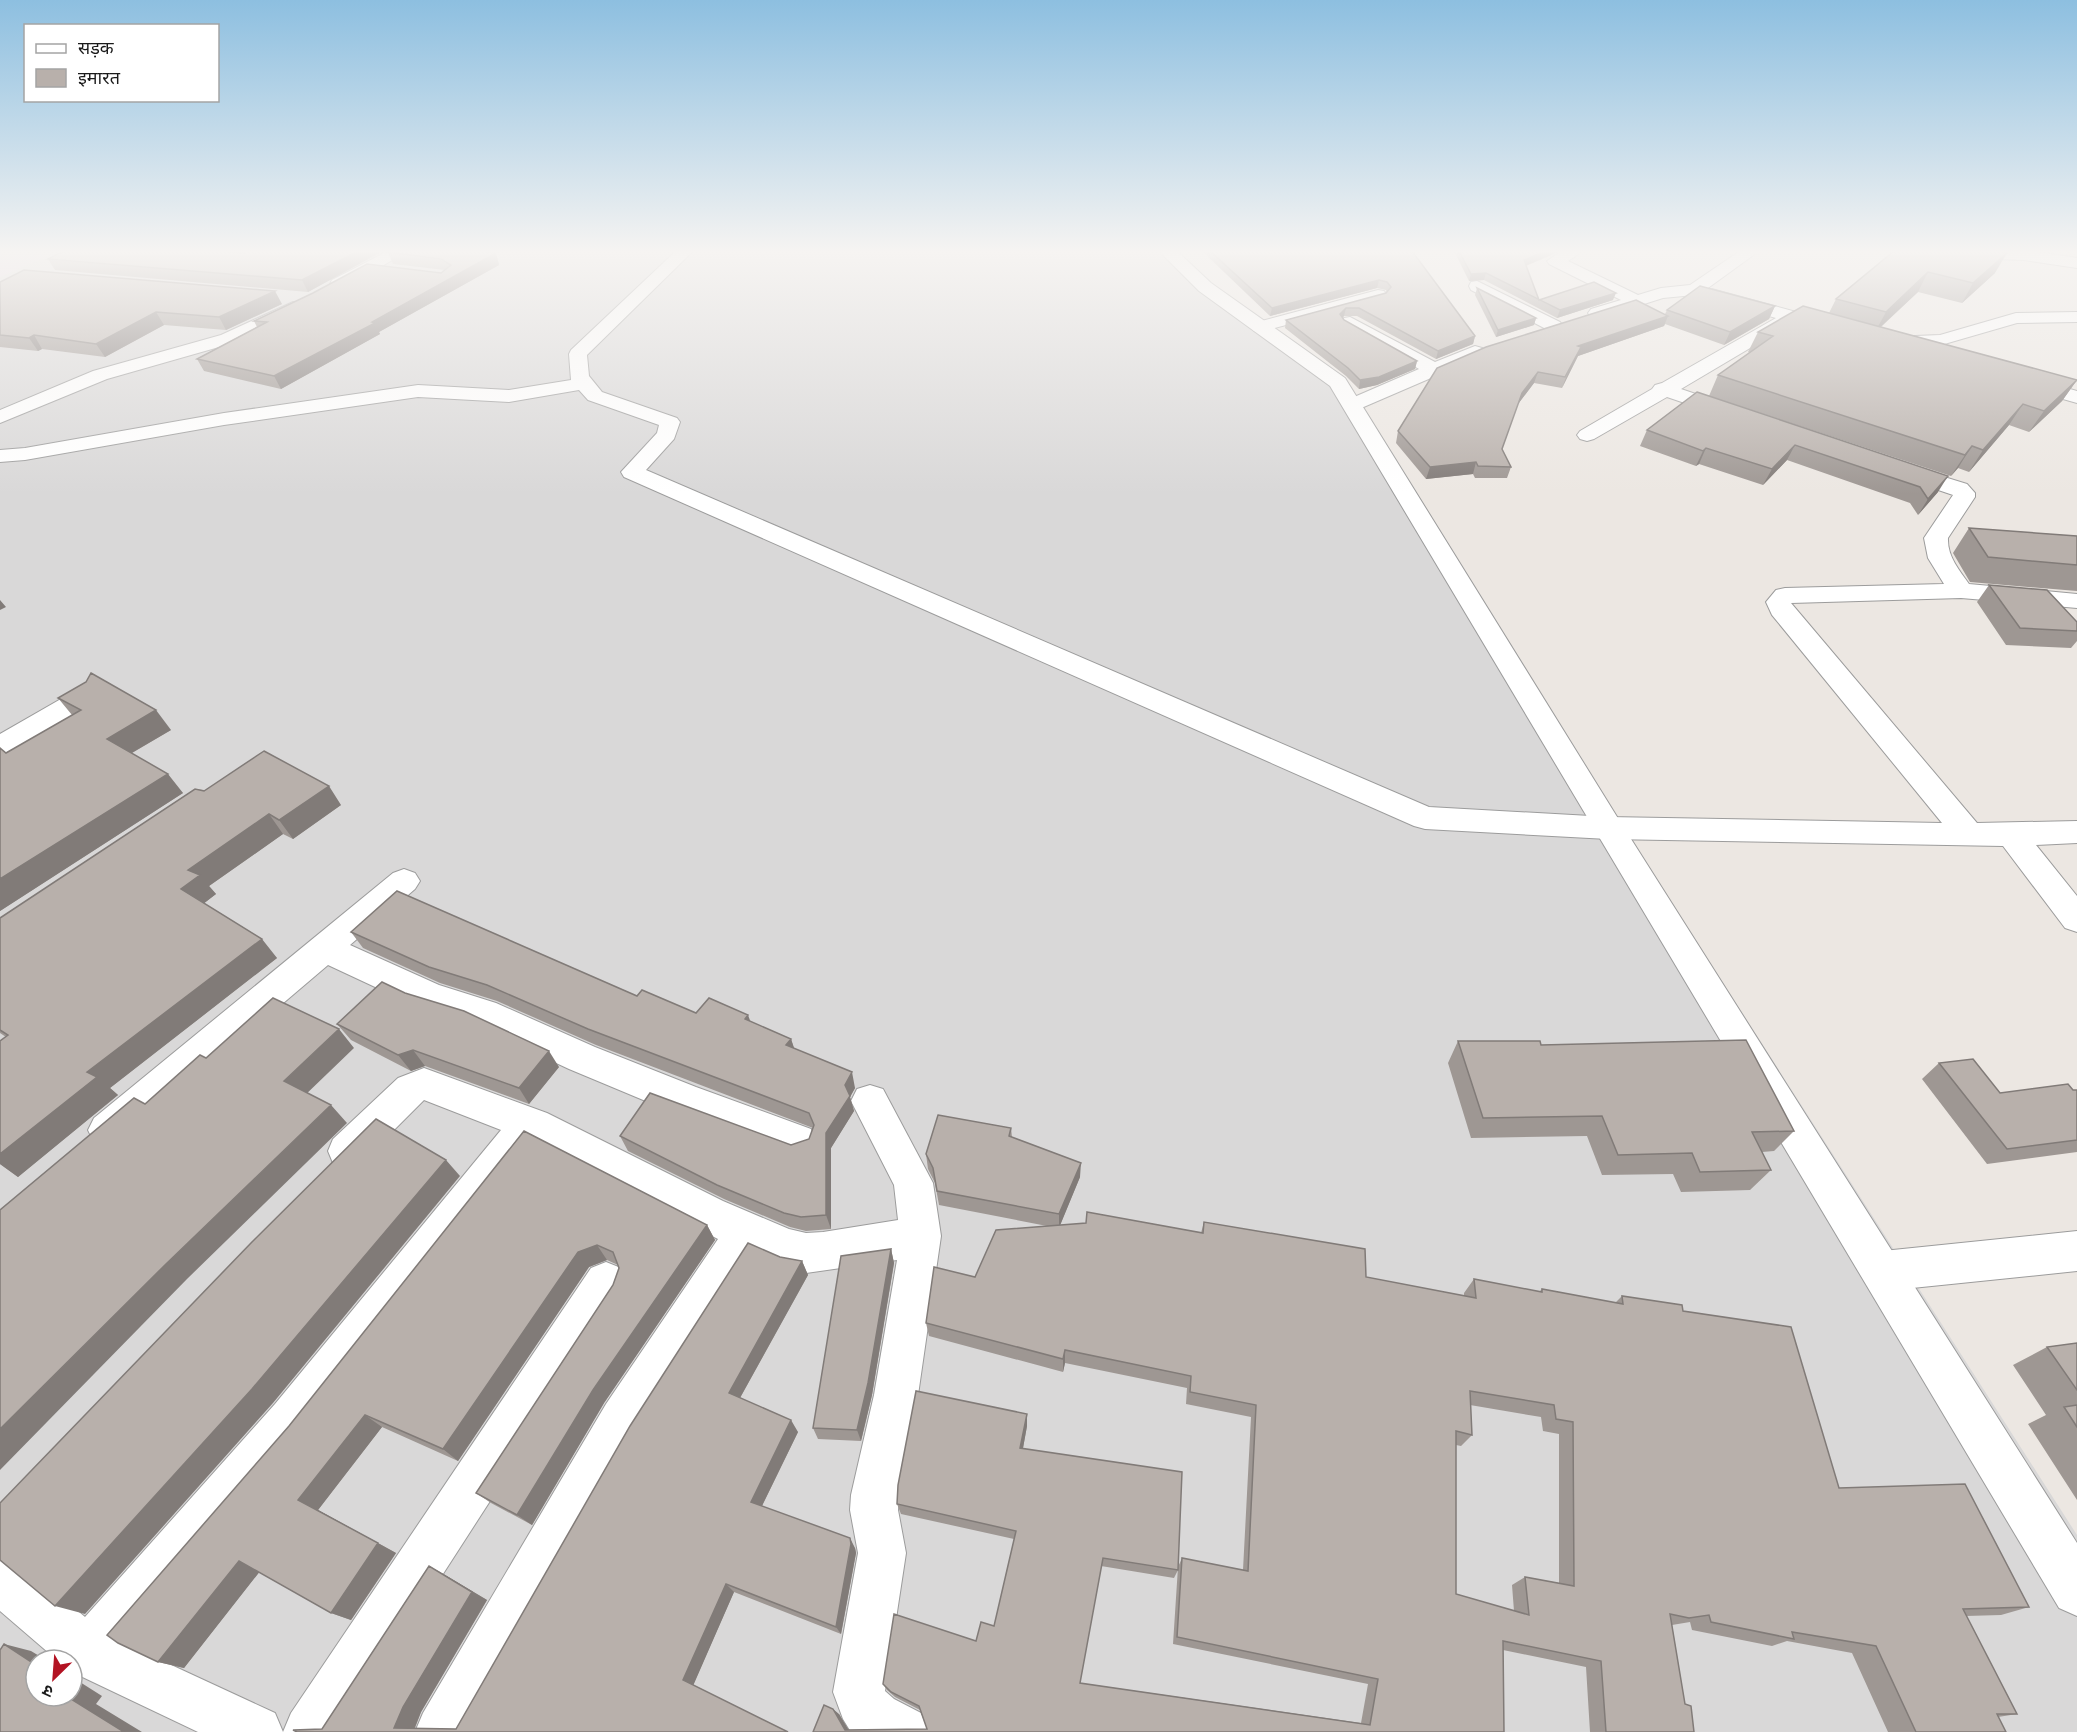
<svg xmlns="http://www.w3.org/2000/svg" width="2077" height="1732" font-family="'Source Sans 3','Noto Sans Devanagari',sans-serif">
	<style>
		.residential { fill: #d9d8d8; fill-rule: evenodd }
		.industrial { fill: #e4d4e3 }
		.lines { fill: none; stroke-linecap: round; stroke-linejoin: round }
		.minor-casing { stroke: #9c9c9c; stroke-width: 2 }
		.tertiary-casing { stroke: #9c9c9c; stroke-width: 2 }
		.minor { fill: #fff; fill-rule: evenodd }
		.tertiary { fill: #fff; fill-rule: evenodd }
		.wall { fill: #9e9793; fill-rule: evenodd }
		.shaded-wall { fill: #817b78 }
		.building { fill: #b8b0ab; stroke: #817b78; stroke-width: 1.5; fill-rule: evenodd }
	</style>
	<rect width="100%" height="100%" fill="#ece7e2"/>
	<path class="residential" d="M0 251H1171L1339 384 2077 1535V1732H0ZM36 1660H72V1696H36Z"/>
	<path class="industrial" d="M0 251H59L0 277Z"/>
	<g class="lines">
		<defs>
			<path id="minor" d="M388 251H408L344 288H332L330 284 332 280Z
				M676 251H693L587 355 589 376 602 392 677 418 680 422 674 439 646 470 1429 807 1608 817 1942 823 1772 615 1766 602 1776 590 1785 588 1944 584 1928 558 1924 538 1953 495 1894 475 1891 470 1894 465 1902 464 1967 484 1975 493V497L1948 538C1947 556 1959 570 1969 584L2077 594V608L1961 598 1791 603 1977 823 2077 821V843L2036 845 2077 896V932L2065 928 2003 846 1608 839 1425 829 1414 826 624 477 621 472 657 433 659 425 588 400 579 390 509 402 418 397 224 425 25 460 0 462V450L25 448 224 413 418 385 509 390 571 380 569 354 571 350Z
				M1562 251H1583L1568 261 1638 295 1661 288 1690 285 1740 251H1759L1708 288 1833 322 1836 326 1833 330 1827 331 1794 322 1681 389 1737 408 1740 412 1737 416H1723L1667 397 1594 439 1587 441 1580 439 1577 435 1580 431 1652 389 1655 385 1662 383 1776 318 1694 295 1663 298 1603 317H1591L1588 313 1591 309 1621 300 1549 264 1547 261Z
				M1891 251H2031L2077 258V268L2024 260 1899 256Z
				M1477 281 1560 322 1563 326 1560 330H1548L1471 290 1469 286 1471 282Z
				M1378 290 1384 291 1387 295 1384 299 1260 332 1254 331 1251 327 1254 323Z
				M293 302 299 303 302 307 299 311 233 343 107 379 0 423V410L93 371 221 335Z
				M2077 312V322L2017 323 1941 345 1890 349 1884 347 1881 343 1884 339 1890 337 1940 335 2016 313Z
				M1350 317 1435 362 1475 346 1482 348 1484 352 1482 356 1359 409H1345L1342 405 1345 401 1419 369 1344 326 1341 322 1344 318Z
				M2028 377 2077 391V403L2021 387 2018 383 2021 379Z
				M90 685 100 688 104 694 100 700 10 753 0 756V734L80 688Z
				M404 869 415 873 420 881 415 889 350 945 439 985 496 1003 595 1047 696 1087 811 1129 816 1141 811 1153 797 1158 672 1112 569 1069 475 1025 418 1007 328 965 120 1142 107 1147 94 1142 88 1130 94 1118 393 873Z
				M424 1068 547 1113 723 1201 789 1229 806 1233 823 1232 898 1220 894 1185 851 1101 857 1089 870 1085 883 1089 933 1183 941 1236 918 1395 899 1495 898 1510 906 1553 885 1691 894 1699 921 1713 929 1732H851L843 1719 833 1692 858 1553 850 1510 851 1495 874 1395 897 1260 806 1273 787 1269 754 1255 638 1436 471 1732H415L423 1713 606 1404 718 1239 535 1145 307 1436 128 1645 275 1713 283 1732H198L72 1672V1660H57L0 1611V1553L17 1561 85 1617 275 1404 501 1130 424 1100 361 1163 347 1169 333 1163 328 1151 333 1139 398 1078Z
				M2077 1231V1271L1883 1291 1868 1285 1862 1271 1868 1257 1883 1251Z
				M606 1262 621 1268 627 1283 621 1298 341 1732H283L291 1713 591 1268Z"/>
			<path id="tertiary" d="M1159 251H1177L1211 283 1345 378 1619 820 2077 1543V1616L2059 1608 1330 386 1199 291Z"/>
		</defs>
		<use href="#minor" class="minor-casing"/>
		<use href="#tertiary" class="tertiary-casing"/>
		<use href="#minor" class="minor"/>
		<use href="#tertiary" class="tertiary"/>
	</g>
	<path class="wall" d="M247 251H383L308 292 55 270 48 259 244 253Z
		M390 251H496L492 253H496L499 265 379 332 380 334 281 389 204 371 197 359 257 327 254 321 441 273 445 270 393 264 388 252Z
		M1202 251H1412L1475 336 1473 344 1436 359 1357 316H1344L1343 317 1344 320 1417 361 1415 369 1377 385 1359 389 1346 376 1285 328 1286 320 1386 293 1387 292 1386 290 1377 288 1270 316Z
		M1454 251H1561L1526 266 1539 300H1613L1557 318 1484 280 1469 281Z
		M1894 251 1995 273 1962 303 1918 292 1881 327 2077 380 2062 401 2029 432 2009 425 1969 472 1958 468 1951 476 1709 396 1718 375 1750 353 1748 352 1758 332 1829 313 1836 299Z
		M0 282 282 304 226 330 164 325 105 357 42 349 38 351 0 347Z
		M1477 288 1536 318 1534 325 1496 337 1475 295Z
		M1775 306 1769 319 1724 345 1665 324 1664 326 1578 356 1562 388 1534 383 1518 404 1502 449 1511 467 1507 478H1475L1473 474 1426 479 1396 443 1398 431 1665 314 1667 310Z
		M1697 392 1938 492 1918 515 1910 503 1787 460 1763 485 1699 464 1696 466 1640 446 1647 430Z
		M1969 528 2077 536V591L1970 582 1953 553Z
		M1989 585 2077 622V641L2071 648 2006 645 1977 602Z
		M58 698 171 730 132 753 183 793 0 911V748L6 753 72 715Z
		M195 789 341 805 293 839 283 834 209 886 216 894 204 903 277 958 110 1088 118 1095 18 1177 0 1164V1041L6 1037 0 1033V918Z
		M351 932 637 996 696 1013 751 1022 791 1039 794 1048 855 1088 850 1097 854 1111 831 1148V1229L806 1231 790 1227 724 1199 628 1151 620 1136 791 1145 809 1139 813 1128 596 1045 497 1001 440 983 363 948Z
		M337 1024 559 1067 529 1104 425 1066 411 1071 351 1040Z
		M1458 1041 1541 1045 1794 1131 1774 1151 1762 1152 1771 1170 1750 1190 1681 1192 1673 1174 1602 1175 1587 1136 1471 1138 1448 1063Z
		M1939 1063 2000 1093 2077 1090V1152L1987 1164 1922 1079Z
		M1011 1128 1012 1137 1080 1177 1060 1225 1201 1233 1204 1222 1366 1277 1464 1296V1293L1474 1279 1539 1292 1542 1289 1615 1303 1622 1296 1683 1311 1839 1488 2029 1607 2001 1615 1966 1616 2017 1714 1998 1717 2006 1732H1888L1852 1653 1787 1641 1772 1646 1692 1630 1690 1622 1672 1625 1685 1704 1694 1732H1590L1586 1667 1503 1650 1504 1732H813L839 1714 848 1730 927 1729 920 1710 895 1697 887 1690 883 1684 976 1641 994 1626 1014 1539 901 1514 897 1504 1027 1414V1426L1023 1448 1178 1570 1174 1578 1101 1566 1080 1683 1361 1723 1368 1684 1173 1644 1178 1567 1182 1558 1243 1570 1251 1417 1186 1404 1187 1388 1065 1363 1063 1372 929 1336 926 1323 975 1277 1047 1226 939 1205 935 1183 928 1169 926 1154ZM1470 1405 1541 1417 1543 1431 1559 1434V1583L1525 1577 1512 1585 1514 1611 1456 1594V1445L1461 1446 1472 1435Z
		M524 1131 707 1225 715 1240 604 1403 532 1525 491 1503 476 1493 613 1285 619 1268 618 1265 607 1260 589 1267 458 1461 382 1427 318 1510 396 1553 351 1620 331 1613 259 1572 184 1668 158 1662 289 1426Z
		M891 1249 894 1263 872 1395 861 1441 818 1439 813 1428Z
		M780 1257 802 1261 808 1275 740 1398 798 1432 762 1506 855 1548 856 1553 841 1634 734 1592 693 1685 788 1732 322 1729 429 1566 445 1575 487 1600 421 1712 415 1728 456 1729Z
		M2077 1343V1500L2028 1424 2046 1415 2013 1365 2047 1347Z"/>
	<path class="shaded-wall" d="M358 251H383L308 292 302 280Z
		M1546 251H1561L1522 267 1524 260Z
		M496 253 499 265 379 332 380 334 281 389 274 376Z
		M2007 253 1995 273 1962 303 1973 283Z
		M1928 272 1918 292 1875 332 1886 312Z
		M1486 273 1484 280 1469 281 1471 274Z
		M1379 280 1377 288 1270 316 1272 308Z
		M275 291 282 304 226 330 219 317Z
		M1616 293 1613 300 1557 318 1560 310Z
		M1775 306 1769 319 1724 345 1730 332Z
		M1346 308 1344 316 1339 322 1340 314Z
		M156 312 164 325 105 357 96 344Z
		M1668 316 1664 326 1578 356 1562 388 1578 346Z
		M1536 318 1534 325 1496 337 1498 330Z
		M34 335 42 349 38 351 29 338Z
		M1475 336 1473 344 1436 359 1438 351Z
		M1417 361 1415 369 1377 385 1359 389 1360 380Z
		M1538 372 1534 383 1518 404 1522 393Z
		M2077 380 2062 401 2029 432 2044 411Z
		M2023 404 2009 425 1969 472 1983 450Z
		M1795 445 1787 460 1763 485 1772 469Z
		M1972 446 1958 468 1951 476 1965 455Z
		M1706 448 1699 464 1696 466 1703 451Z
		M1476 462 1473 474 1426 479 1430 467Z
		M1948 476 1938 492 1918 515 1928 499Z
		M0 600 6 607 0 610Z
		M156 710 171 730 123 758 107 739Z
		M168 774 183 793 0 911V879Z
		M329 786 341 805 293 839 279 820Z
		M269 814 283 834 209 886 216 894 198 908 181 889 188 870Z
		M262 939 277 958 110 1088 118 1095 18 1177 0 1164V1154L87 1072Z
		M748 1015 754 1031 745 1019Z
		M339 1029 354 1048 301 1099 284 1081Z
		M791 1039 796 1054 786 1045Z
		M413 1050 425 1066 411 1071 398 1055Z
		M549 1051 559 1067 529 1104 519 1088Z
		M852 1072 855 1088 850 1097 854 1111 831 1148V1229L826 1215V1133L845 1085Z
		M331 1105 347 1123 187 1279 0 1470V1429L166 1264Z
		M446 1160 460 1176 273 1403 85 1614 55 1606Z
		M1081 1163 1080 1177 1059 1228V1214Z
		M707 1225 715 1240 604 1403 532 1525 517 1515 593 1390Z
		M597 1245 607 1260 589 1267 458 1461 443 1449 578 1252Z
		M891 1249 894 1263 872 1395 861 1441 857 1430Z
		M802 1261 808 1275 736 1405 729 1393Z
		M1065 1350V1363L1063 1372V1359Z
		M1027 1414V1426L1021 1459 1020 1448Z
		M365 1415 382 1427 318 1510 396 1553 351 1620 331 1613 298 1500Z
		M791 1420 798 1432 759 1512 751 1502Z
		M850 1538 855 1548 856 1553 841 1634 836 1627Z
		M239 1561 261 1570 184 1668 158 1662Z
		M429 1566 445 1575 487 1600 421 1712 413 1732 394 1728Z
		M726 1584 734 1592 693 1686 683 1680Z
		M4 1644 31 1651 46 1660H36V1665Z
		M72 1677 102 1696 96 1704 142 1732H124L71 1699Z
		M833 1709 839 1714 850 1732 845 1730Z"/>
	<path class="building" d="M64 251H219L244 253 247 251H358L302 280 48 259Z
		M390 251H482L496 253 372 322 375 323 274 376 197 359 267 322 254 321 313 293 367 264 441 273 451 265 441 259 388 252Z
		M1210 251H1412L1475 336 1438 351 1359 308H1346L1340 314 1344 320 1417 361 1379 377 1360 380 1348 368 1286 320 1386 293 1391 287 1387 282 1379 280 1272 308Z
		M1459 251H1546L1524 260 1539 300 1594 282 1616 293 1560 310 1486 273 1471 274Z
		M1894 251H1998L2007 253 1973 283 1928 272 1886 312 1836 299Z
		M24 270 275 291 219 317 156 312 96 344 34 335 29 338 0 335V282Z
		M1700 286 1775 306 1730 332 1667 310Z
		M1477 288 1536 318 1498 330Z
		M1636 300 1668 316 1578 346 1581 347 1565 377 1538 372 1522 393 1502 449 1511 467 1478 466 1476 462 1430 467 1398 431 1437 368 1486 347Z
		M1803 306 2077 380 2044 411 2023 404 1983 450 1972 446 1965 455 1718 375 1773 336 1758 332Z
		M1697 392 1948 476 1928 499 1920 487 1795 445 1772 469 1706 448 1703 451 1647 430Z
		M1969 528 2077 536V565L1988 557Z
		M1989 585 2047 590 2077 622V631L2020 628Z
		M91 673 156 710 107 739 168 774 0 879V748L6 753 81 710 58 698 86 682Z
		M264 751 329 786 279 820 269 814 188 870 200 875 181 889 262 939 87 1072 97 1077 0 1154V1041L8 1035 0 1030V918L195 789 204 791Z
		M397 891 637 996 642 990 696 1013 709 998 748 1015 745 1019 791 1039 786 1045 852 1072 845 1085 850 1096 826 1133V1215L801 1217 784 1213 717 1185 620 1136 650 1093 791 1145 809 1139 814 1125 809 1113 588 1029 487 985 429 967 351 932Z
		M382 982 405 993 464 1011 549 1051 519 1088 413 1050 398 1055 337 1024Z
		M273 998 339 1029 284 1081 331 1105 166 1264 0 1429V1210L134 1098 145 1104 200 1055 206 1058Z
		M1746 1040 1794 1131 1752 1132 1771 1170 1700 1172 1692 1153 1618 1155 1602 1116 1483 1118 1458 1041H1540L1541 1045Z
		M1973 1059 2000 1093 2068 1084 2073 1090H2077V1140L2007 1149 1939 1063Z
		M938 1115 1011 1128 1009 1136 1081 1163 1059 1214 937 1191 933 1168 926 1154Z
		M376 1119 446 1160 252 1389 55 1606 0 1560V1503L251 1243Z
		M524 1131 707 1225 593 1390 517 1515 476 1493 613 1285 619 1268 613 1252 597 1245 578 1252 443 1449 365 1415 298 1500 378 1543 331 1613 239 1561 158 1662 118 1643 107 1635 289 1426Z
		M1087 1212 1203 1233 1204 1222 1365 1249 1366 1277 1476 1298 1474 1279 1542 1292V1289L1623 1304 1622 1296 1682 1305 1683 1311 1791 1327 1839 1488 1965 1484 2029 1607 1963 1609 2017 1714H1997L2006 1732H1916L1876 1646 1792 1632 1794 1639 1711 1622 1709 1615 1689 1618 1670 1614 1685 1704 1691 1706 1694 1732H1606L1601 1661 1503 1641 1504 1732H813L824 1705 833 1709 845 1730 927 1729 919 1706 891 1692 883 1684 894 1614 976 1641 981 1622 994 1626 1016 1531 897 1504 898 1485 916 1391 1027 1414 1020 1448 1182 1472 1178 1570 1103 1558 1080 1683 1370 1725 1378 1679 1177 1637 1182 1558 1248 1571 1256 1405 1190 1392 1191 1376 1065 1350 1063 1359 926 1323 934 1267 975 1277 996 1230 1086 1223ZM1470 1391 1554 1405 1556 1419 1573 1422 1574 1586 1525 1577 1529 1615 1456 1594V1431L1472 1435Z
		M748 1243 780 1257 802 1261 729 1393 791 1420 751 1502 850 1538 851 1544 836 1627 726 1584 683 1680 788 1732H297L293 1730 322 1729 429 1566 472 1592 403 1707 394 1728 456 1729 630 1426Z
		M891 1249 868 1383 857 1430 813 1428 841 1256Z
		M2077 1343V1390L2047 1347Z
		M2077 1405V1427L2064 1407Z
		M4 1644 36 1665V1696H72V1688L77 1691 71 1699 124 1732H0V1650Z"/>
	<linearGradient id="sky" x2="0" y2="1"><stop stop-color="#8dbfe0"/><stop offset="0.51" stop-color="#f6f4f2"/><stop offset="1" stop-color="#f6f4f2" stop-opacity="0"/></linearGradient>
	<rect width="2077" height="494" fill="url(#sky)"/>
	<rect x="24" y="24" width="195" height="78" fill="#ffffff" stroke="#a4a4a4" stroke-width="1.5"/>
	<rect x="36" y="44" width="30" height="9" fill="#ffffff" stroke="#a4a4a4" stroke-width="1.5"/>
	<text x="78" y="54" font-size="18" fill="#1b1b1b">सड़क</text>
	<rect x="36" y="69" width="30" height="18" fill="#b8b0ab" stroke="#a4a4a4" stroke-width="1.5"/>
	<text x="78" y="84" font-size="18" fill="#1b1b1b">इमारत</text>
	<g transform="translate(54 1678) rotate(205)"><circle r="28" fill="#ffffff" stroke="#a4a4a4" stroke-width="1.5"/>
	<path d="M0-4.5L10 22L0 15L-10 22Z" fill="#b31323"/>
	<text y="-9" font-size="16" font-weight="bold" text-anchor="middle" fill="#1b1b1b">उ</text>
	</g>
</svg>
